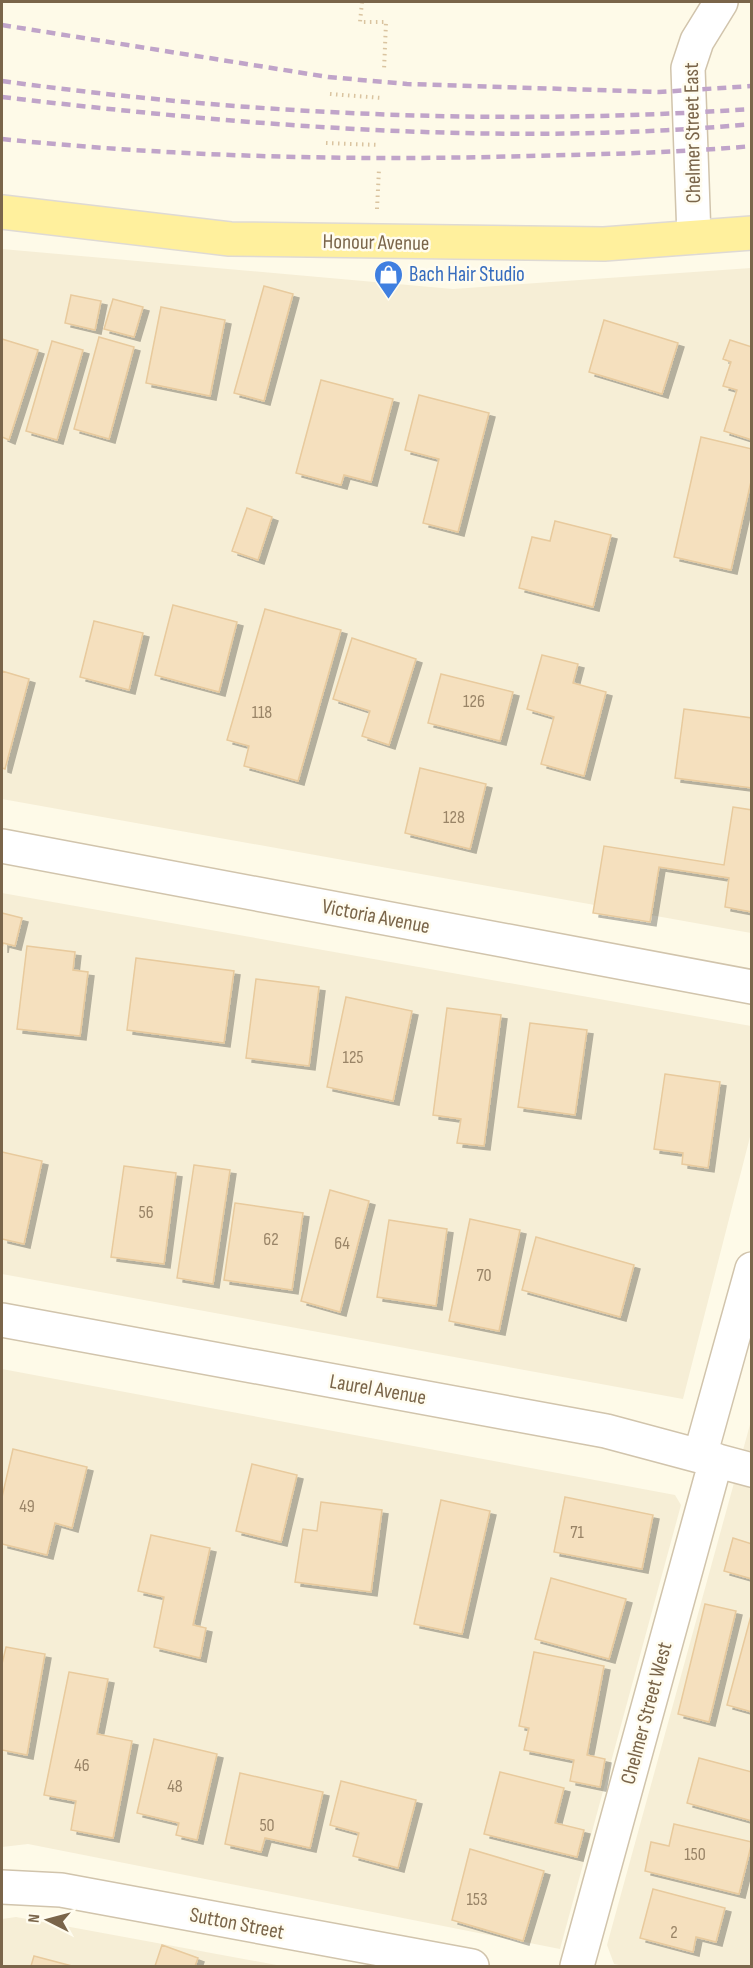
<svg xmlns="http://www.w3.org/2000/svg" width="753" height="1968" font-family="'Sofia Sans Condensed',sans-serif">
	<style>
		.residential { fill: #f6eed6 }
		.building { fill: #f5e0be; stroke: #e8ca9d; stroke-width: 1.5; filter: url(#shadow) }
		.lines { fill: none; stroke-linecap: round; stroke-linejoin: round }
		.minor-casing { stroke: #d1c4ac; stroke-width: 36 }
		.major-casing { stroke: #dfdad4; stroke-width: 36 }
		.path { stroke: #dac4a0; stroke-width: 4; stroke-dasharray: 1.5 4.5; stroke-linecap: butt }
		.minor { stroke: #fff; stroke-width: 33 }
		.major { stroke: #fff09d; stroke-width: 33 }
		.rail { stroke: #c0a4c9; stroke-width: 4.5; stroke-dasharray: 9 6; stroke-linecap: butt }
		.labels { text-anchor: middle; stroke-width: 5; stroke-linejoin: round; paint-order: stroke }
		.number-label { font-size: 18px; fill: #998467 }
		.street-label { font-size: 21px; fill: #7a654a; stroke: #fffcef }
		.shop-label { font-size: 21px; fill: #366cbe; stroke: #fffcef; text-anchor: start }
	</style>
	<defs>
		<filter id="shadow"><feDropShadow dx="6" dy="4" stdDeviation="0" flood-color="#0004"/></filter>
	</defs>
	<rect width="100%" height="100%" fill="#fefae8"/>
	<path class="residential" d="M2 249 453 289 751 268V933L2 799Z
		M2 893 751 1026V1133L683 1399 2 1274Z
		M2 1369 675 1495 681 1505 560 1949 28 1844 2 1847Z
		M751 1421V1966H624L614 1964 607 1945Z
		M16 1917 282 1966H2V1919Z"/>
	<path class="building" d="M264 286 293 294 264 401 234 393Z
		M71 295 101 301 95 330 65 323Z
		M113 299 143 307 134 337 104 329Z
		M161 307 225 320 210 396 146 383Z
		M604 320 678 343 662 394 589 372Z
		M99 337 134 347 109 439 74 429Z
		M2 339 38 350 9 440 2 437Z
		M730 340 752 347V440L724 431 737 390 723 386 731 362 723 359Z
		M52 341 83 350 57 440 26 431Z
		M321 380 393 399 371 482 344 475 341 485 296 473Z
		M419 395 489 413 458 532 423 523 439 459 405 450Z
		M701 437 752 449V477L731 570 674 557Z
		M247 508 272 517 258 560 232 551Z
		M555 521 611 535 593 607 519 588 532 537 550 541Z
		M173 605 237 622 219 692 155 675Z
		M265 609 341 630 298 781 244 766 249 746 227 740Z
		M94 621 143 633 129 690 80 677Z
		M352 638 416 659 389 745 362 736 370 711 333 699Z
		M542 655 578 664 573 683 606 692 584 776 541 764 554 717 527 709Z
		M2 671 29 679 5 769 2 768Z
		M441 674 513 692 500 741 428 723Z
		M684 709 752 718V788L675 778Z
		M420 768 486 784 470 849 405 833Z
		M733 807 752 810V912L725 907 729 878 659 867 650 922 593 913 604 846 724 865Z
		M2 913 22 918 15 946 3 943 2 949Z
		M27 946 75 952 73 970 88 972 80 1036 17 1029Z
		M136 958 234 971 224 1043 127 1030Z
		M256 979 319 987 309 1066 246 1058Z
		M346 997 412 1011 393 1101 327 1087Z
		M447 1008 501 1015 484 1146 457 1143 461 1119 433 1115Z
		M530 1023 587 1030 575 1115 518 1107Z
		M665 1074 720 1082 708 1168 682 1164 683 1153 654 1149Z
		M2 1152 42 1161 24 1244 2 1239Z
		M194 1165 230 1170 213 1284 177 1278Z
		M124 1166 176 1173 164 1264 111 1257Z
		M330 1190 369 1201 340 1312 301 1301Z
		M235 1203 303 1213 292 1290 224 1280Z
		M470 1219 520 1230 499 1331 449 1321Z
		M389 1220 447 1229 436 1306 377 1297Z
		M536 1237 634 1265 620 1317 522 1290Z
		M13 1449 87 1467 72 1528 55 1523 47 1555 2 1544V1497Z
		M252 1464 297 1475 281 1542 236 1531Z
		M565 1497 653 1515 642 1569 554 1552Z
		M441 1500 490 1511 462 1634 414 1624Z
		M321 1502 382 1510 371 1592 295 1582 303 1529 317 1531Z
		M151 1535 210 1548 193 1625 206 1628 200 1658 154 1647 164 1597 138 1591Z
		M733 1538 752 1544V1579L724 1571Z
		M551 1578 626 1599 609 1659 535 1639Z
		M705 1604 736 1611 709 1722 678 1714Z
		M752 1612V1712L727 1705Z
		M6 1647 45 1654 27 1755 2 1750V1664Z
		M534 1652 604 1666 587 1755 605 1759 600 1787 570 1781 574 1760 524 1750 529 1728 519 1726Z
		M69 1672 108 1679 97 1734 132 1741 113 1838 71 1830 76 1801 44 1795Z
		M154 1739 217 1754 197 1840 176 1835 179 1823 137 1813Z
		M699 1758 752 1772V1821L687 1803Z
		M500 1772 564 1788 555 1823 584 1830 577 1857 484 1834Z
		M240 1773 323 1792 310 1848 265 1838 261 1852 225 1844Z
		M341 1781 416 1800 398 1868 353 1856 359 1833 330 1825Z
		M674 1824 752 1842 739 1894 645 1871 651 1842 669 1846Z
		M470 1849 544 1871 523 1941 452 1920Z
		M653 1889 725 1908 716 1942 696 1937 693 1952 640 1938Z
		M162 1945 198 1958 195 1966H155Z
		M34 1956 72 1966H31Z"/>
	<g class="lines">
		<defs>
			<path id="minor" d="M694 237 688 68 697 41 721 2
				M2 846 752 987
				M2 1320 606 1431 752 1470
				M700 1456 752 1269
				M2 1887 61 1890 472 1966
				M577 1966 716 1460"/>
			<path id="major" d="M2 212 230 239 604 244 752 233"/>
		</defs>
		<use href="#minor" class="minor-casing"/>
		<use href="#major" class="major-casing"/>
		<path class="path" d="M362 2 360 22H386L384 70
			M330 94 382 98
			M326 143 379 145
			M377 209 379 169"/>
		<use href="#minor" class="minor"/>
		<use href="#major" class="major"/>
		<path class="rail" d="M2 25 328 77 407 84 659 92 752 86
			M2 81C249 115 502 126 752 109
			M2 97C249 126 502 147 752 124
			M2 139C177 157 352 161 529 156 603 154 677 153 752 146"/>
	</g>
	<defs>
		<symbol id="shop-pin" viewBox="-11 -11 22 30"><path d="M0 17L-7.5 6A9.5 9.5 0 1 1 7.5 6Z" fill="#3f7fe0" stroke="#fffcef"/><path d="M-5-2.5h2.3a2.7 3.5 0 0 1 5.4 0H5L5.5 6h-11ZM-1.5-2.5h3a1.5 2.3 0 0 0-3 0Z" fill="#fff"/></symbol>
	</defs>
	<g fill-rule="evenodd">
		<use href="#shop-pin" x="372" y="258" width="33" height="45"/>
	</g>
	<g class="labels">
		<g class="number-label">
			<text x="474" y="707">126</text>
			<text x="262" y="718">118</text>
			<text x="454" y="823">128</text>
			<text x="353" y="1063">125</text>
			<text x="146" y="1218">56</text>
			<text x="271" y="1245">62</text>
			<text x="342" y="1249">64</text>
			<text x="484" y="1281">70</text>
			<text x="27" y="1512">49</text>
			<text x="577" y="1538">71</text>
			<text x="82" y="1771">46</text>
			<text x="175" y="1792">48</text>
			<text x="267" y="1831">50</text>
			<text x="695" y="1860">150</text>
			<text x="477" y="1905">153</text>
			<text x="674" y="1938">2</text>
		</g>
		<g class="street-label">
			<text transform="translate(692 133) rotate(-91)" y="7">Chelmer Street East</text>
			<text transform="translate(376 242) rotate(1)" y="7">Honour Avenue</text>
			<text transform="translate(376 916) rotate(11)" y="7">Victoria Avenue</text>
			<text transform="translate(378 1389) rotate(10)" y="7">Laurel Avenue</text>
			<text transform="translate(646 1713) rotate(-75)" y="7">Chelmer Street West</text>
			<text transform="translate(237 1923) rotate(11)" y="7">Sutton Street</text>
		</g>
		<g class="shop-label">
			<text x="409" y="281">Bach Hair Studio</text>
		</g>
	</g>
	<rect width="753" height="1968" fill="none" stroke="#7a654a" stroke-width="6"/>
	<g transform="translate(48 1920) rotate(276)" stroke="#fffcef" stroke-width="4.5" paint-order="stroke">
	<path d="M0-4.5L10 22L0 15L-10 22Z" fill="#7a654a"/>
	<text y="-9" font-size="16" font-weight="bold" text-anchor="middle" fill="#7a654a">N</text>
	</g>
</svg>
